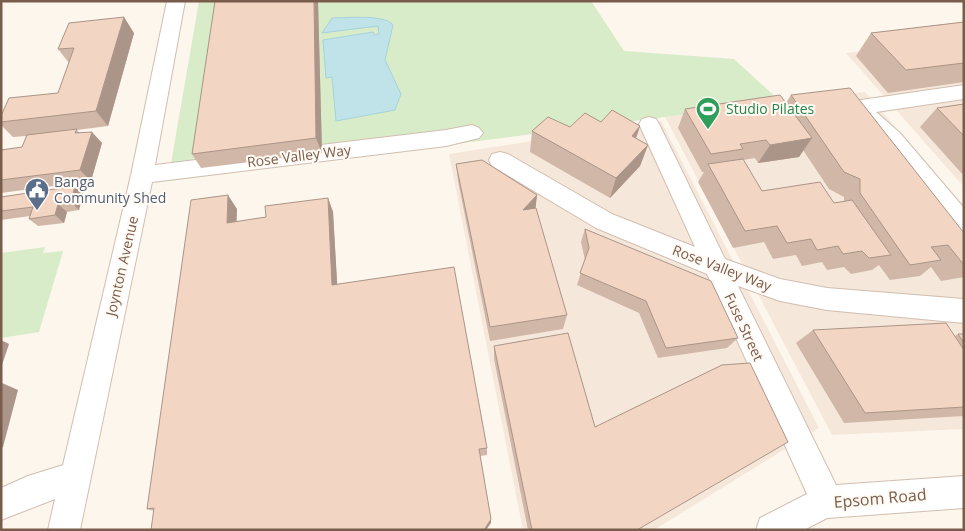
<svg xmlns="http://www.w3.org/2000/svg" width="965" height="531" font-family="'Open Sans',sans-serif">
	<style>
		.residential { fill: #f5e8da }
		.green { fill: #d8ecc9 }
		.water { fill: #bfe3e8; stroke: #a5d3da }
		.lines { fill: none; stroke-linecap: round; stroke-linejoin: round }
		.minor-casing { stroke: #d1beb0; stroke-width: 2 }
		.minor { fill: #fff; fill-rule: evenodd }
		.wall { fill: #d1b7a8; fill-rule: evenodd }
		.shaded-wall { fill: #aa9588 }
		.building { fill: #f3d5c3; stroke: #aa9588 }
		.labels { text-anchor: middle; stroke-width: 4; stroke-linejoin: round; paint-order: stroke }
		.leisure-label { font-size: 14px; fill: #27864d; stroke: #fffaf3; text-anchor: start }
		.street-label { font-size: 14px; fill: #7a5c4d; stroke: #fffaf3 }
		.service-label { font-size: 14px; fill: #4e5e75; stroke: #fffaf3; text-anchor: start }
		.near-street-label { font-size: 16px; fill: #7a5c4d; stroke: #fffaf3 }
	</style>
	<rect width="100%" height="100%" fill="#fdf6ec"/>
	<path class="residential" d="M964 38V187L846 53Z
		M865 92 964 207V429L832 435 665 117Z
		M661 121 819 428 654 530H523L449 154Z"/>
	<path class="green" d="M199 1H591L624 51 734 59 781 102 168 181Z
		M45 247 43 253 63 251 39 332 1 338V253Z"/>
	<path class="water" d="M332 18C346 18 385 14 393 25L385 60 401 94 395 110 336 121 332 77 326 78 323 40 373 32 375 35 379 34 378 26 322 33Z"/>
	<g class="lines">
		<defs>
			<path id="minor" d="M167 1H185L155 165 446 130 472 125 479 128 483 133 479 138 446 146 152 182 80 530H48L55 499 1 520V488L28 476 63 465 131 175Z
				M964 85V99L876 112 900 133 964 208V235L956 232 884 143 868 129 851 107 854 102 861 100Z
				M649 117 656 119 659 124 725 259 780 279 827 288 964 299V323L827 310 780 301 738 286 836 485 964 476V508L827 518 804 530H756L760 518 807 494 707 274 596 228 492 166 489 160 492 154 500 152 508 154 612 214 695 247 639 124 642 119Z"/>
		</defs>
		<use href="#minor" class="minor-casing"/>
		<use href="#minor" class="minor"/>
	</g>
	<path class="wall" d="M318 1 322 153 201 168 192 154Z
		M964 22V82L888 93 856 56 871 33Z
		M134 33 108 126 77 130 80 133 102 143 91 181 1 193V150L22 147 26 136 13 137 1 125V122L58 93 69 63 58 49Z
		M791 95 964 233V277L941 281 931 267 920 276 890 280 879 265 872 270 851 274 844 267 827 270 822 262 802 266 796 255 773 259 764 242 733 248 698 182 704 172H702L678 128 685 109 786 103ZM803 150 829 189 844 197V201L834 203 762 191 743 160 755 158 758 163 799 157Z
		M964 104V176L920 127 937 108Z
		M601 122 640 126 636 138 648 145 640 166 610 198 530 152 532 131 570 127Z
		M456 164 537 195 535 208 567 315 563 329 490 341 458 181Z
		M75 186 83 194 79 210 67 212 64 223 38 226 29 219 30 216 1 220V197Z
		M328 198 333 212 337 284 487 448V455L480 456 491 519V523L154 511 147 509 237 209 236 222 266 217Z
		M585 229 738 338 727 348 658 358 639 313 577 285 585 260 581 242Z
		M813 330 955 336 958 334H964V416L844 423 796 343Z
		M494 346 595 427 637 530H528L494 359Z"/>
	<path class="shaded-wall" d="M314 1H318L322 153 316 138Z
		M124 17 134 33 108 126 96 111Z
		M640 126 633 147 632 136Z
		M92 132 102 143 91 181 80 170Z
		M812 138 799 157 758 163 770 145Z
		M648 145 640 166 610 198 616 178Z
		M75 186 83 194 79 210 71 202Z
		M228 195 237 209 236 236 227 223Z
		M537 195 535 213 523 210Z
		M328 198 333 212 338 297 332 285Z
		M58 204 67 212 64 223 55 215Z
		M1 340 9 344 1 368Z
		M2 383 18 390 3 447 1 448V386Z
		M491 519V523L486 530H484Z"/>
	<path class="building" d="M215 1H314L316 138 192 154Z
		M124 17 96 111 1 122V116L9 98 58 93 74 48 58 49 69 23Z
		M964 22V63L906 70 871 33Z
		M850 88 964 233V265L948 245 931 247 941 260 910 265 860 193V179L844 172 791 95Z
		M780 95 812 138 770 145 766 140 740 144 743 149 711 154 685 109Z
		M964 104V136L937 108Z
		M612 110 640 126 632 136 648 145 616 178 532 131 548 117 570 127 585 113 601 122Z
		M77 129 75 133 92 132 80 170 1 180V150L22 147 27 135Z
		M743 159 762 191 820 182 834 203 852 200 891 255 869 258 862 251 843 254 838 246 817 250 811 239 787 243 777 226 745 231 708 164Z
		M482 160 537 195 523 210 536 208 567 315 490 327 456 164Z
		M75 186 71 202 58 204 55 215 29 219 33 207 1 211V197Z
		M228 195 227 223 266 217 265 206 328 198 332 285 454 267 487 448 479 449 491 519 484 530H151L154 508 147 509 191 200Z
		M585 229 711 281 738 338 666 348 646 301 580 273 589 248Z
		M946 323 964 350V407L865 413 813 330Z
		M568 333 595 427 722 365 750 363 788 442 637 530H532L494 346Z
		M958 334H964V343Z"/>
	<defs>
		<symbol id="stadium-pin" viewBox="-11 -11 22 30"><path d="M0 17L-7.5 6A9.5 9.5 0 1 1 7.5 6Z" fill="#2e9e5b" stroke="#fffaf3"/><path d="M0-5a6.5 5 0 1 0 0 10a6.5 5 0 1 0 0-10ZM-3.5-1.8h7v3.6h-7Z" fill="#fff"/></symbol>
		<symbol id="civic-pin" viewBox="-11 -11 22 30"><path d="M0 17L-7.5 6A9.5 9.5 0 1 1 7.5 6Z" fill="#5c6f8a" stroke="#fffaf3"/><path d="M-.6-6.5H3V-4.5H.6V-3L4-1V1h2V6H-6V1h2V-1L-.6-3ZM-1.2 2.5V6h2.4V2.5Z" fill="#fff"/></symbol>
	</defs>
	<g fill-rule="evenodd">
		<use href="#stadium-pin" x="694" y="95" width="28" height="38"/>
		<use href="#civic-pin" x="23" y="176" width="28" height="38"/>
	</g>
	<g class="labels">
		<g class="leisure-label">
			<text x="726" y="114">Studio Pilates</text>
		</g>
		<g class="street-label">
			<text transform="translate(299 156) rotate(-7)" y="5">Rose Valley Way</text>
			<text transform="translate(122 266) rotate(-77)" y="5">Joynton Avenue</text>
			<text transform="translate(722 268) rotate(21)" y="5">Rose Valley Way</text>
			<text transform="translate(744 327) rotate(65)" y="5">Fuse Street</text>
		</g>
		<g class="service-label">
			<text x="54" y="187">Banga<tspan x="54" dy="16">Community Shed</tspan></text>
		</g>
		<g class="near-street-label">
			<text transform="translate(880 498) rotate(-5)" y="6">Epsom Road</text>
		</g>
	</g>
	<rect width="965" height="531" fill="none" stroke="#7a5c4d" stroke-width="5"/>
</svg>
